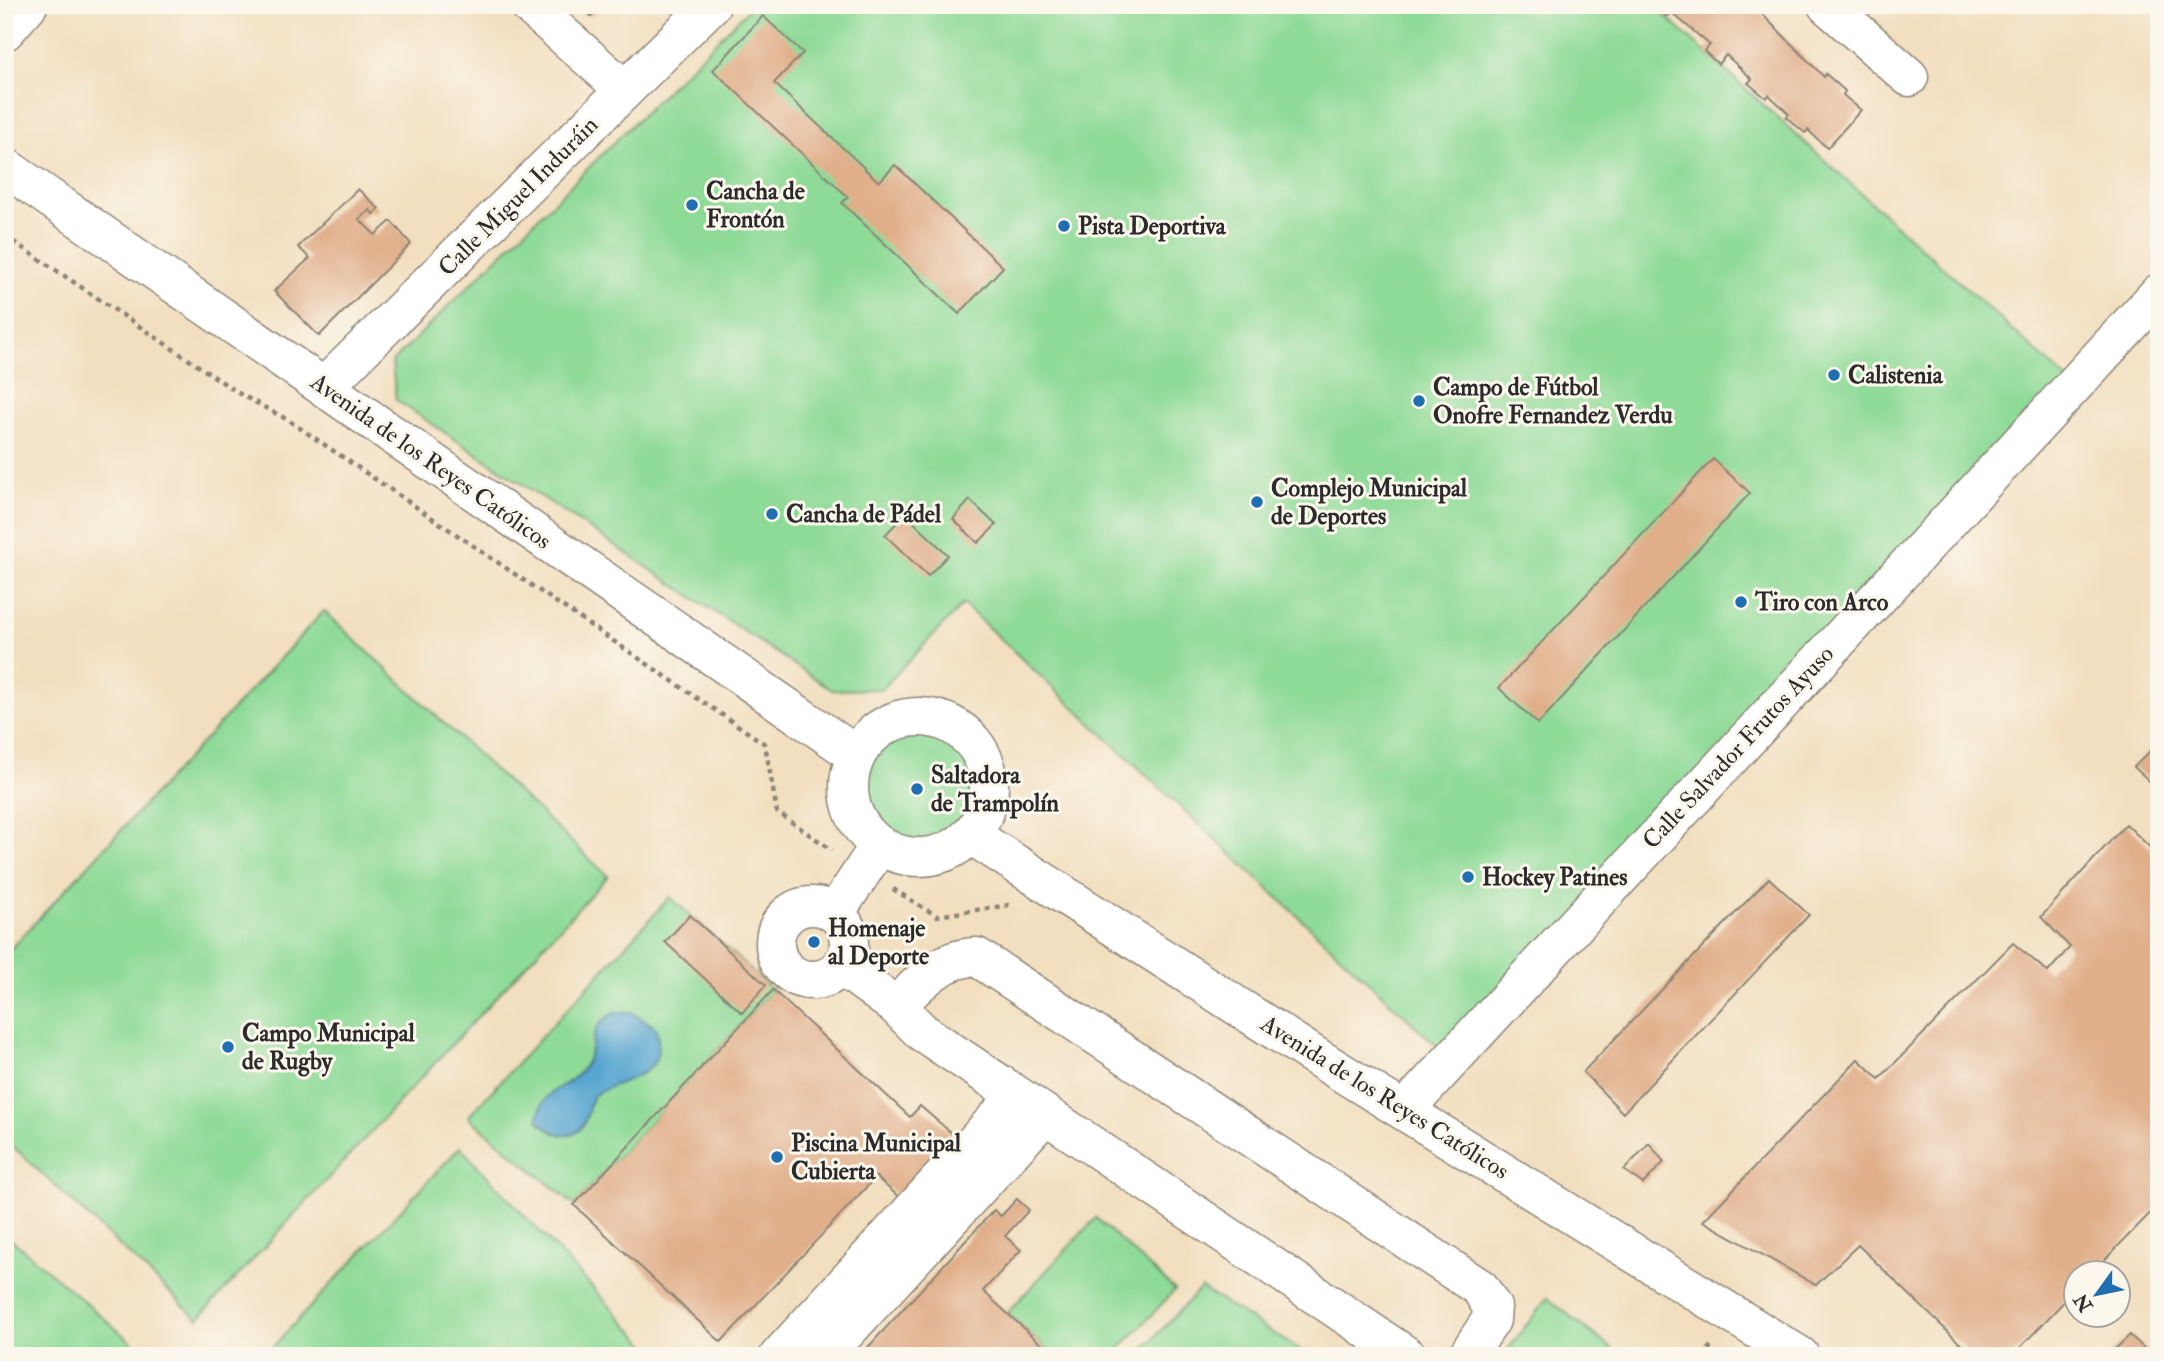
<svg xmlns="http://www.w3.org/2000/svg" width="2164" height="1361" font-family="'IM FELL Double Pica',serif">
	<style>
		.green { fill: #8eda97; stroke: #5c8261; stroke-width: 2 }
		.water { fill: #57a6d0; stroke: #41687e; stroke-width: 2 }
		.building { fill: #e0ae89 }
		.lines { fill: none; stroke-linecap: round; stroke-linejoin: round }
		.minor-casing { stroke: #8e8576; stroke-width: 41 }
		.primary-casing { stroke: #8e8576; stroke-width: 41 }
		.path { stroke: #8e8576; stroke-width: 4.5; stroke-dasharray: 5 5; stroke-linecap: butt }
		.minor { stroke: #fff; stroke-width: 38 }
		.primary { stroke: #fff; stroke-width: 38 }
		.poi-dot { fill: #1f6fb2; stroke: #fbf7ec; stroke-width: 2.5 }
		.labels { text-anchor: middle; stroke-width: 6; stroke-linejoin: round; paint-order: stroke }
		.poi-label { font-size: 24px; font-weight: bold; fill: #2b2b2b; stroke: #fbf7ec; text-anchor: start }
		.street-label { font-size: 24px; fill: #2b2b2b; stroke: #fbf7ec }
	</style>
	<rect width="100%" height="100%" fill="#fbf7ec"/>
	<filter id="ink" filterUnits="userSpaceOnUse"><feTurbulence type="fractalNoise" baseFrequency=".0143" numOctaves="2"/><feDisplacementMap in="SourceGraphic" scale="14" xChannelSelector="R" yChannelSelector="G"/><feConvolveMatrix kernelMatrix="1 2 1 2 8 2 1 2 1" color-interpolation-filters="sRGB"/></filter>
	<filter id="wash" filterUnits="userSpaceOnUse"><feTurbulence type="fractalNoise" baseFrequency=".00686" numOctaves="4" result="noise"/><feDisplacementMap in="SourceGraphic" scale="28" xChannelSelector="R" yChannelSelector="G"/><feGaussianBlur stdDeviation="1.57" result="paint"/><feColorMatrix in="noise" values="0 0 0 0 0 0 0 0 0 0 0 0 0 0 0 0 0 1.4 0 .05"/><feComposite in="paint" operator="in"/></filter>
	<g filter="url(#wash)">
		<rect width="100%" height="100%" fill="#f2dfc0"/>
		<path class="green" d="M753 5H1653L2073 385 1450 1058 963 604 882 689 832 690 396 400 392 362Z
			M324 611 608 876 198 1319 5 1139V955Z
			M856 787a63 63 0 1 1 126 0a63 63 0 1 1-126 0Z
			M670 897 773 990 574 1205 468 1117Z
			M460 1147 657 1356H264Z
			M1096 1218 1175 1290 1113 1356H1054L1007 1313Z
			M5 1234 148 1356H5Z
			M1201 1288 1309 1356H1137Z
			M1547 1298 1612 1349 1617 1356H1503Z"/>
		<path class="water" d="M617 1012H631L656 1028C669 1081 626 1074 593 1096 588 1105 589 1114 584 1123 574 1144 550 1134 538 1120 543 1082 568 1093 585 1065 599 1042 584 1027 617 1012Z"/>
		<g id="blocks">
			<path class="building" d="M580 5H602L591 16Z
				M1653 5H1753L1824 77 1826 74 1845 91 1843 95 1861 110 1827 148 1808 130 1805 133 1786 117 1789 114 1769 95 1766 98 1748 83 1752 79 1726 55 1718 64 1704 51 1710 45 1672 13 1667 17Z
				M763 16 803 53 774 83 879 182 895 165 1003 267 959 314 842 203 848 197 713 70Z
				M358 189 379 209 373 214 370 210 359 219 375 235 391 221 411 244 319 336 274 291 310 258 298 247Z
				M1713 459 1750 493 1538 724 1499 688Z
				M970 500 996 525 978 543 953 519Z
				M905 514 948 555 928 576 885 535Z
				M2159 742V790L2134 767Z
				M2126 824 2159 856V1204L2091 1274H2076V1289L2012 1356H1973L1858 1245 1816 1285 1703 1221 1858 1059 1879 1079 2013 943 2048 972 2070 947 2041 917Z
				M1769 878 1809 915 1623 1113 1583 1072Z
				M690 915 766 985 742 1013 665 942Z
				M773 990 910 1117 920 1106 955 1136 899 1197 876 1177 721 1342 574 1205Z
				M1649 1143 1664 1162 1643 1184 1624 1170Z
				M1017 1199 1029 1210 1005 1236 1021 1250 983 1291 1054 1356H860L994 1210 1001 1216Z
				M2130 1335 2152 1356H2108Z"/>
		</g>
	</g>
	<g filter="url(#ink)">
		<use href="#blocks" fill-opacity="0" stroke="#8e8576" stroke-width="2"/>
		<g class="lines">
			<defs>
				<path id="minor" d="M529 5 625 90
					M1827 5 1909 77
					M5 31 28 5
					M324 387 711 5
					M775 943a37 37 0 1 1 74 0a37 37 0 1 1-74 0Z
					M835 913 879 846
					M841 966 896 1006 922 1032 1407 1356
					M896 1006C920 983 941 957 977 957L1480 1288 1492 1307 1491 1320 1467 1356
					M1405 1110 2159 293
					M779 1356 1017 1096
					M824 1356 1045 1115"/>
				<path id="primary" d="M5 167 856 755
					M849 787a70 70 0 1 1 140 0a70 70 0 1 1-140 0Z
					M971 835 1315 1056 1800 1356"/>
			</defs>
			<use href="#minor" class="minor-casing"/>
			<use href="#primary" class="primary-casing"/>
			<path class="path" d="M5 236 240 394 288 420 765 744 777 812 832 850
				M893 889 937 916 1009 905
				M1708 1346 1717 1356"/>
			<use href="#minor" class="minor"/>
			<use href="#primary" class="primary"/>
		</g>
	</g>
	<g class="poi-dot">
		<circle cx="692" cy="205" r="7"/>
		<circle cx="1064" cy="226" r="7"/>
		<circle cx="1834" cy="375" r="7"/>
		<circle cx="1419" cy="401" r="7"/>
		<circle cx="1257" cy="502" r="7"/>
		<circle cx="772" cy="514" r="7"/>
		<circle cx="1741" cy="602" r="7"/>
		<circle cx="917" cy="789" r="7"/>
		<circle cx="1468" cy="877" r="7"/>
		<circle cx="814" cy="942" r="7"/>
		<circle cx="228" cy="1047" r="7"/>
		<circle cx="777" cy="1157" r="7"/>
	</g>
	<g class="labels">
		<g class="poi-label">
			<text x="706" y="199">Cancha de<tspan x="706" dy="28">Frontón</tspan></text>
			<text x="1078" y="234">Pista Deportiva</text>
			<text x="1848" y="383">Calistenia</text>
			<text x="1433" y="395">Campo de Fútbol<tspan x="1433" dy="28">Onofre Fernandez Verdu</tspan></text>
			<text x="1271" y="496">Complejo Municipal<tspan x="1271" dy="28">de Deportes</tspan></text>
			<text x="786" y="522">Cancha de Pádel</text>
			<text x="1755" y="610">Tiro con Arco</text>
			<text x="931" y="783">Saltadora<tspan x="931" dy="28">de Trampolín</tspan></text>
			<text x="1482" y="885">Hockey Patines</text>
			<text x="828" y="936">Homenaje<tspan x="828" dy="28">al Deporte</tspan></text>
			<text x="242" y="1041">Campo Municipal<tspan x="242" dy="28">de Rugby</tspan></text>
			<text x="791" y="1151">Piscina Municipal<tspan x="791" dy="28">Cubierta</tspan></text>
		</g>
		<g class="street-label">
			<text transform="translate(518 196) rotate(-45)" y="8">Calle Miguel Induráin</text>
			<text transform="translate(431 461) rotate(35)" y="8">Avenida de los Reyes Católicos</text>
			<text transform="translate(1738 747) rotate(-47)" y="8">Calle Salvador Frutos Ayuso</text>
			<text transform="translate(1385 1097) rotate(32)" y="8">Avenida de los Reyes Católicos</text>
		</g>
	</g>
	<rect width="2164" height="1361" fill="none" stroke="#fbf7ec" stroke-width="28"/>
	<g transform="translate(2097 1294) rotate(237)"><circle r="33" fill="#fbf7ec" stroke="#a8a59f" stroke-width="2"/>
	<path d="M0-5L12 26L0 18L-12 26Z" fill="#1f6fb2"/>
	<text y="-10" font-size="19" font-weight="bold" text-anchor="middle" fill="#2b2b2b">N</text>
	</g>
</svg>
